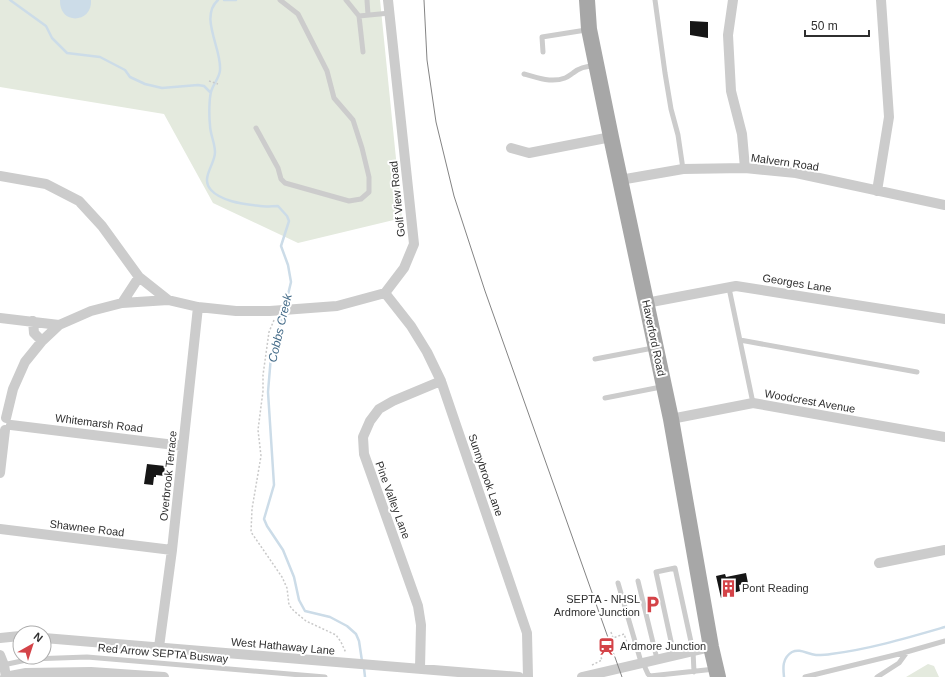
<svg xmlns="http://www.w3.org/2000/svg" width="945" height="677" font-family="Arial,sans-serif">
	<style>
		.green { fill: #e4eade }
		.water { fill: #ccdce8 }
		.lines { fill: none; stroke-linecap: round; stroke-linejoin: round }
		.stream { stroke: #ccdce8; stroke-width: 2.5 }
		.building { fill: #161616 }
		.path { stroke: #c9c9c9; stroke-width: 1.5; stroke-dasharray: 2 2; stroke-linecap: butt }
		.lane { stroke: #ccc; stroke-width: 5 }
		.street { stroke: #ccc; stroke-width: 10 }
		.primary { stroke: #a7a7a7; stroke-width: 16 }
		.tram { stroke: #848484; stroke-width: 1 }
		.labels { text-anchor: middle; stroke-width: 4; stroke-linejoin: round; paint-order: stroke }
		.street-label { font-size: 11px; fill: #2f2f2f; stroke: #fff }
		.poi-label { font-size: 11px; fill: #2f2f2f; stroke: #fff; text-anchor: start }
		.water-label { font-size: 12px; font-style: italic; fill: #456c89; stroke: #fff }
	</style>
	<rect width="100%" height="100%" fill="#fff"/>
	<path class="green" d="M0 0H380L402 218 298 243 213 203 164 114 0 87Z
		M928 664 934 666 939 677H906Z"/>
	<path class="water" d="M60 0H91C93 23 59 26 60 0Z"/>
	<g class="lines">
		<path class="stream" d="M10 0 46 26 52 38 67 53 100 57 125 70 130 77 145 84 162 88 198 85 204 86 210 92
			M218 0C199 17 222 49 220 70 220 77 213 84 211 92 209 100 209 117 210 125 210 134 215 143 215 152 215 165 200 178 211 190 222 202 245 204 260 206 266 207 272 206 278 206L287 216 289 221 281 246 288 265 291 282 285 307
			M224 0H236
			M284 312 271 356 268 392 274 485 264 519 267 526 283 550 294 577 299 600 305 611 330 617 347 626 356 634 359 641 362 661
			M364 668 365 677
			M784 677C783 668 782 658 792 652 800 648 807 654 816 655 820 655 826 655 831 654 870 649 907 638 945 627"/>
	</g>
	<path class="building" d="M690 21 708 22V38L690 35Z
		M147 464 165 466 164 476 156 475V477H154L153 485 144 484Z
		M746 573 748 583 739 585 740 591 730 594 731 596 721 598 716 576 725 574 726 577Z"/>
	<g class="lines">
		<path class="path" d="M209 81 218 84
			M274 320 269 332 263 375V391L258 430 261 456 252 509 251 532 282 577 287 588 289 605 294 611 306 621 336 635 341 642 346 653
			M611 632 613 638 624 634 630 651
			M592 665 602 660 600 655 603 654"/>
		<path class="lane" d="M346 0 359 16
			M367 0 368 15
			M655 0 665 73 671 109 678 135 683 169
			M363 52 359 16 390 13
			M543 52 542 37 586 30
			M524 74C537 78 552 83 565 78 568 77 570 75 573 73 579 68 586 66 594 66
			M256 128 278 168 281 179 285 183 349 201 361 199 369 192V177L362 148 353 120 334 98 327 71 298 14 280 0
			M729 288 753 403
			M740 340 917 372
			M595 359 653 348
			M605 398 661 387
			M638 581 657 659
			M618 583 641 662
			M674 655 656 572 675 568 693 651 694 672
			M643 663 648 674 650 676 715 669
			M3 665 31 659 87 657 325 677
			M805 677 903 653 945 641
			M877 677 899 663 907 652"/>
		<path class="street" d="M733 0 728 35 731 91 742 134 745 168
			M511 148 529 153 611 137
			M0 176 46 184 79 201 102 226 139 277 168 300 198 307 236 311H270L337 306 385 293 404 268 414 244 388 0
			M620 180 683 169 745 168 796 173 945 205
			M877 191 889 117 881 0
			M385 293 411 326 427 352 441 381 527 633 528 677
			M122 303 139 277
			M646 303 736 286 945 319
			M0 318 59 325
			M33 321 34 333 42 341
			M6 418 13 389 25 362 42 341 59 325 91 311 122 303 168 300
			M671 419 753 403 945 437
			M11 425 183 446
			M0 473 5 430
			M0 529 172 550
			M879 563 945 550
			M0 638 20 636
			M44 638 519 677
			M159 647 172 550 198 307
			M0 655 4 665 6 677
			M420 668 421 625 418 606 364 454 363 437 370 421 379 409 393 401 441 381
			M5 677 26 673 91 672 164 677
			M582 677 711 647"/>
		<path class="primary" d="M587 0 589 29 611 137 671 419 711 647 718 677"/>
		<path class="tram" d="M424 0 427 60 436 122 454 196 485 291 622 677"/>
	</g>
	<defs>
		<symbol id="building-bare" viewBox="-9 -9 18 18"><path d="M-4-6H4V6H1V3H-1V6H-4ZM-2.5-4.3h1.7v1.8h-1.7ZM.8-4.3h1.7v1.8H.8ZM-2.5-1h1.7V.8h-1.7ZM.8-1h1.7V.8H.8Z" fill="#d44348" stroke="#fff" stroke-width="2.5" paint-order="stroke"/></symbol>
		<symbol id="parking-bare" viewBox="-9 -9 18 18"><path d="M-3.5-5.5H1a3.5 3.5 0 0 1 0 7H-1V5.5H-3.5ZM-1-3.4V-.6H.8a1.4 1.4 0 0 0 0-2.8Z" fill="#d44348" stroke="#fff" stroke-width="2.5" paint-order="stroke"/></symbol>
		<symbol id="station-bare" viewBox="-9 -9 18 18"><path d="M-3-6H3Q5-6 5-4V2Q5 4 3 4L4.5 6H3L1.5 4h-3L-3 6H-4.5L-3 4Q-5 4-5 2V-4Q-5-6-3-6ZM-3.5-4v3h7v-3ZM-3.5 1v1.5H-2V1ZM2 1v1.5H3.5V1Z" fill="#d44348" stroke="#fff" stroke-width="2.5" paint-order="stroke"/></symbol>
	</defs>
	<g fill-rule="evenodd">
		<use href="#building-bare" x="716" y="576" width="25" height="25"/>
		<use href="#parking-bare" x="640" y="592" width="25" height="25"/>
		<use href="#station-bare" x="594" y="634" width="25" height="25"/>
	</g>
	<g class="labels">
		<g class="street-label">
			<text transform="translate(785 162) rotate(8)" y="4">Malvern Road</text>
			<text transform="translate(397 199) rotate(-96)" y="4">Golf View Road</text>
			<text transform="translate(797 283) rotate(9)" y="4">Georges Lane</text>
			<text transform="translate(654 338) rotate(78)" y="4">Haverford Road</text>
			<text transform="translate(810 401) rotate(10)" y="4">Woodcrest Avenue</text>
			<text transform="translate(99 423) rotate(7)" y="4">Whitemarsh Road</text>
			<text transform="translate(486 475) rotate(71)" y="4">Sunnybrook Lane</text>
			<text transform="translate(168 476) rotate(-84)" y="4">Overbrook Terrace</text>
			<text transform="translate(393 500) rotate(70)" y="4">Pine Valley Lane</text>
			<text transform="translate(87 528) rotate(7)" y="4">Shawnee Road</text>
			<text transform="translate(283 646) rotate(5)" y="4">West Hathaway Lane</text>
			<text transform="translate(163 653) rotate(5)" y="4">Red Arrow SEPTA Busway</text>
		</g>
		<g class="poi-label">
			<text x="742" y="592">Pont Reading</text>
			<text x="640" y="603" text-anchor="end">SEPTA - NHSL<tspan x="640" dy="13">Ardmore Junction</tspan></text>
			<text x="620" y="650">Ardmore Junction</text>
		</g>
		<g class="water-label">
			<text transform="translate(280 328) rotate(-77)" y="4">Cobbs Creek</text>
		</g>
	</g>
	<g transform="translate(32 645) rotate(39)"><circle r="19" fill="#ffffff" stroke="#acacac"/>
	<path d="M0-3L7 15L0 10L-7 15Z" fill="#d44348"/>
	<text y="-6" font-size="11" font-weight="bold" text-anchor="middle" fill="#2f2f2f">N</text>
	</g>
	<path d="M805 30v6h64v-6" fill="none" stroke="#2f2f2f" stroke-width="2"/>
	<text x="811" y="30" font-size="12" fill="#2f2f2f" stroke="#ffffff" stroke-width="3" paint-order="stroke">50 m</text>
</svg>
